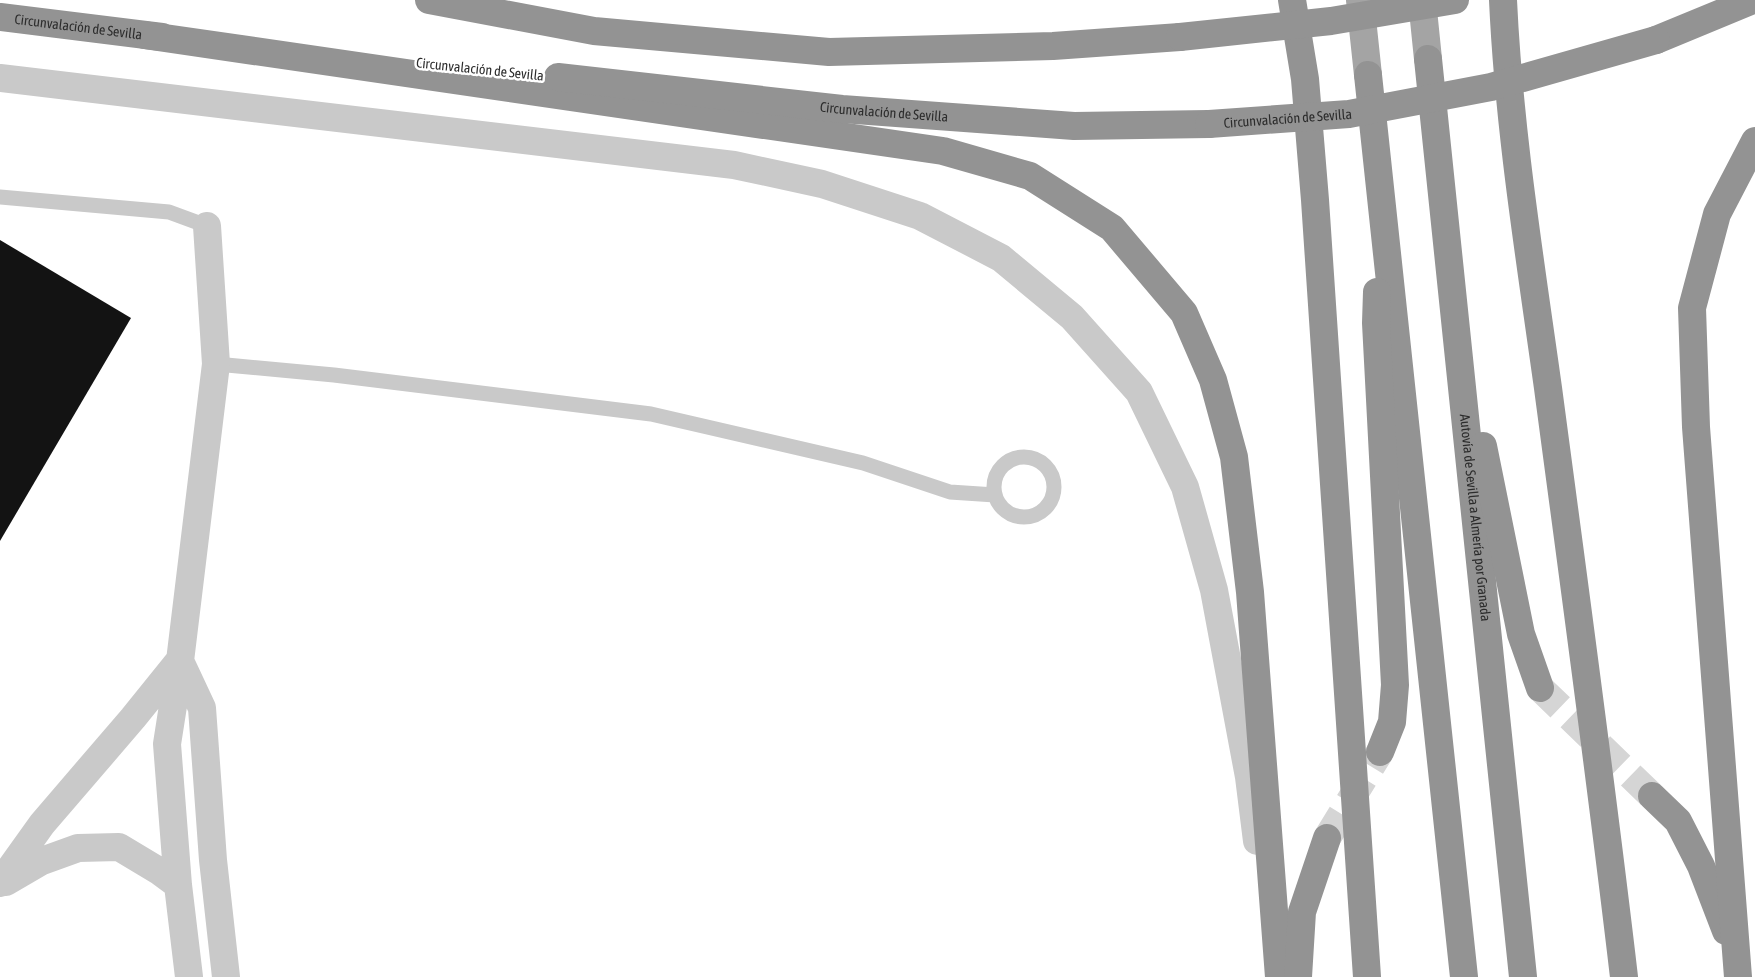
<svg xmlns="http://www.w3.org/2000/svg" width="1755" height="977" font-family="'Asap Condensed',sans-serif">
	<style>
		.building { fill: #131313 }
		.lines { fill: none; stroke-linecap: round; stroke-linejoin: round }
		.highway-tunnel { stroke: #d5d5d5; stroke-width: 28; stroke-dasharray: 28 14; stroke-linecap: butt }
		.lane { stroke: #c9c9c9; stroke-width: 15 }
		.street { stroke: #c9c9c9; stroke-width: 28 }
		.primary { stroke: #a4a4a4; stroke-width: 28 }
		.highway { stroke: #939393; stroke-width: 28 }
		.highway-bridge { stroke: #939393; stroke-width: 28 }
		.labels { text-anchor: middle; stroke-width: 5; stroke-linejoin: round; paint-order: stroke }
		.street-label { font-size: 14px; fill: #2c2c2c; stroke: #fff }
	</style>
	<rect width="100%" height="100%" fill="#fff"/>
	<path class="building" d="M0 240 131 318 0 541Z"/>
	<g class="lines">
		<path class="highway-tunnel" d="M1540 688 1652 796
			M1327 838 1380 752"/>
		<path class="lane" d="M0 197 169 212 207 226
			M216 364 334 375 651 414 863 463 950 492 995 495
			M994 487a30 30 0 1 1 60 0a30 30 0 1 1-60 0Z"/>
		<path class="street" d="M0 78 734 165 822 184 920 216 1001 258 1072 317 1139 392 1185 487 1214 590 1249 777 1257 841
			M180 661 202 708 213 860 226 977
			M6 882 42 861 78 848 119 847 159 871 178 885
			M0 883 42 824 133 718 179 661
			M189 977 178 885 167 744 180 661 216 364 207 226"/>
		<path class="primary" d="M1360 0 1368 75
			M1422 0 1428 59"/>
		<g class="highway">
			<path d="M429 0 594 31 829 52 1053 46 1180 37"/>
			<path d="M1292 0 1305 79 1315 200 1367 977"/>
			<path d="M1503 0C1509 130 1530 259 1548 388 1574 584 1601 780 1624 977"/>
			<path id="s1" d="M0 17 162 37"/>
			<path d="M144 35 943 151 1030 176 1112 228 1184 313 1213 380 1234 457 1250 592 1279 977"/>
			<path d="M1656 40 1753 0"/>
			<path id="s2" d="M1428 59 1523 977"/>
			<path d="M1368 75 1464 977"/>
			<path id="s3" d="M558 77 842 109 1074 126 1209 124"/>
			<path d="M1377 292 1376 323 1395 685 1392 722 1380 752"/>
			<path d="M1483 446 1521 634 1540 688"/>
			<path d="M1652 796 1678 821 1701 866 1726 931"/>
			<path d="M1298 977 1302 912 1327 838"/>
			<path d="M1738 977 1696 427 1692 308 1717 214 1755 141"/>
		</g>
		<g class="highway-bridge">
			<path d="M1180 37 1331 21 1455 0"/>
			<path id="s4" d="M1209 124 1349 114 1491 87 1656 40"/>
		</g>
	</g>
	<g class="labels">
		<g class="street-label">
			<text dy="5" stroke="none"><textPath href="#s1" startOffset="79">Circunvalación de Sevilla</textPath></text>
			<text transform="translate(480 69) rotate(6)" y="5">Circunvalación de Sevilla</text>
			<text dy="5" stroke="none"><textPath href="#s3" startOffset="328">Circunvalación de Sevilla</textPath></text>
			<text dy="5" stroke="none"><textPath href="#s4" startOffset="79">Circunvalación de Sevilla</textPath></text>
			<text dy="5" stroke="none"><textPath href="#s2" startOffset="461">Autovía de Sevilla a Almería por Granada</textPath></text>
		</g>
	</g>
</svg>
